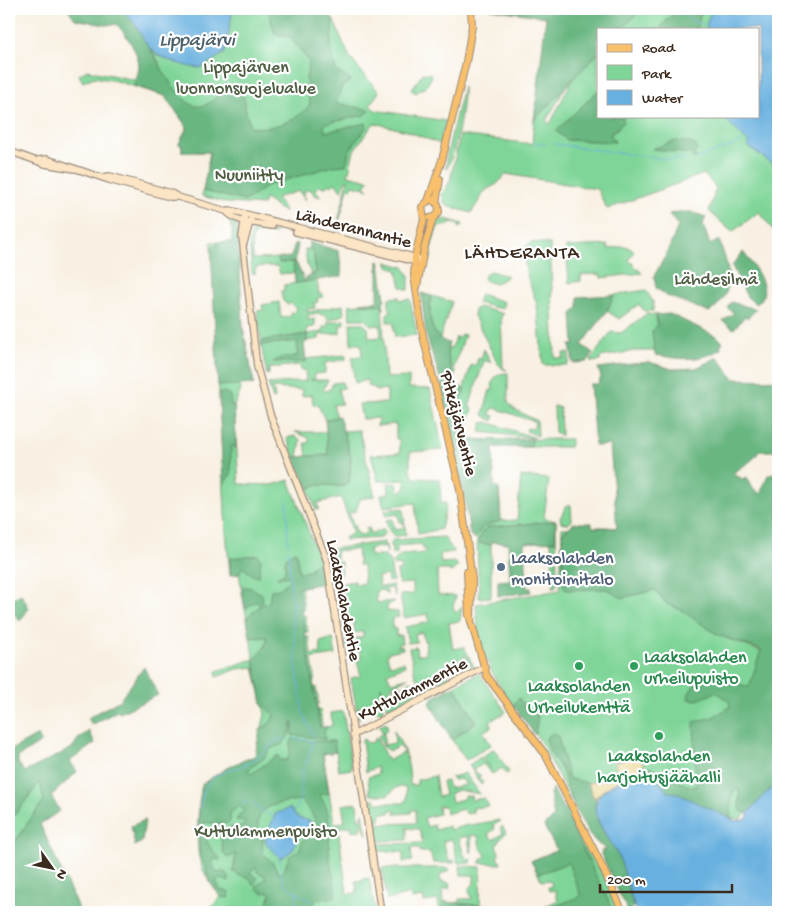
<svg xmlns="http://www.w3.org/2000/svg" width="787" height="921" font-family="'Gochi Hand',sans-serif">
	<style>
		.green { fill: #7fd598; stroke: #5d805b }
		.forest { fill: #67b680; stroke: #51704f; fill-rule: evenodd }
		.sand { fill: #eeda9e; stroke: #94825e }
		.water { fill: #68b0df; stroke: #526d7e }
		.lines { fill: none; stroke-linecap: round; stroke-linejoin: round }
		.stream { stroke: #68b0df; stroke-width: 1 }
		.secondary-casing { stroke: #9a8d80; stroke-width: 8 }
		.primary-casing { stroke: #9a8d80; stroke-width: 8 }
		.secondary { stroke: #fce5c4; stroke-width: 5.5 }
		.primary { stroke: #f8bf6c; stroke-width: 6 }
		.service-dot { fill: #5c6f8a; stroke: #fff; stroke-width: 2 }
		.leisure-dot { fill: #2e9e5b; stroke: #fff; stroke-width: 2 }
		.labels { text-anchor: middle; stroke-width: 4.5; stroke-linejoin: round; paint-order: stroke }
		.park-label { font-size: 18px; fill: #4f5d43; stroke: #fff }
		.street-label { font-size: 18px; fill: #3b2a1e; stroke: #fff }
		.service-label { font-size: 18px; fill: #4e5e75; stroke: #fff; text-anchor: start }
		.leisure-label { font-size: 18px; fill: #27864d; stroke: #fff }
		.water-label { font-size: 19px; font-style: italic; fill: #4d606b; stroke: #fff }
		.neighbourhood-label { font-size: 19px; letter-spacing: 1px; fill: #3b2a1e; stroke: #fff }
	</style>
	<rect width="100%" height="100%" fill="#fff"/>
	<filter id="ink" filterUnits="userSpaceOnUse"><feTurbulence type="fractalNoise" baseFrequency=".02" numOctaves="2"/><feDisplacementMap in="SourceGraphic" scale="10" xChannelSelector="R" yChannelSelector="G"/><feConvolveMatrix kernelMatrix="1 2 1 2 8 2 1 2 1" color-interpolation-filters="sRGB"/></filter>
	<filter id="wash" filterUnits="userSpaceOnUse"><feTurbulence type="fractalNoise" baseFrequency=".0096" numOctaves="4" result="noise"/><feDisplacementMap in="SourceGraphic" scale="20" xChannelSelector="R" yChannelSelector="G"/><feGaussianBlur stdDeviation="1.12" result="paint"/><feColorMatrix in="noise" values="0 0 0 0 0 0 0 0 0 0 0 0 0 0 0 0 0 1.4 0 .05"/><feComposite in="paint" operator="in"/></filter>
	<g filter="url(#wash)">
		<rect width="100%" height="100%" fill="#f8f0e2"/>
		<path class="green" d="M119 9H323L333 19 350 58 379 92 370 105 375 110 446 121 440 144 407 131 374 123 354 150 348 175 369 180 365 186 369 189 353 185 352 188H348L338 226 342 227 340 232 336 231 348 180H346L342 191 335 183 331 186 329 184 326 187 319 186 315 189 321 197 314 195 311 189 304 191 305 200 299 191 276 198 285 210 284 212 265 199 263 205 227 203 202 196 210 152H182V146L179 144 187 127 165 96 116 81 94 77 83 82 79 75 87 70 135 80 160 64 133 20Z
			M641 9H678L659 29H622Z
			M702 9H737V29H696Z
			M598 53V91L557 131 567 140 614 141 610 134 617 130 622 116H745L778 151V236L759 212 732 232 709 211 716 188 704 174 607 209 597 189 506 174 497 184 486 190 471 213 445 205 442 194 450 181 460 135 532 144 534 120 565 88 546 121 550 124 572 80Z
			M423 73 431 74 432 77 424 89 422 88 416 93 411 90Z
			M463 87C464 106 455 157 446 170L447 153Z
			M229 219 237 222 243 328 254 384 240 385 241 390 234 406 239 484 272 485 289 480 320 561 323 583 301 587 304 608 302 609V615H305L308 632H305L306 637H309L311 653 309 655 321 653 320 642 333 638 336 655 309 659 312 660 315 681H313L314 687H316L319 704H317V709H320L322 725 320 728 332 726 331 713 343 711 352 769 339 771 336 752 323 754 334 823 345 822 342 805 357 803 359 820 362 819 363 813 367 835 362 822 360 825 361 830 352 831 351 826 335 828H338L347 893 346 894 357 893 356 881 369 878 376 912H245L236 908 232 912H207L221 897C214 888 206 878 202 867 193 846 199 807 202 784L230 766 255 756 265 714 254 667 237 669 217 677 216 671 254 659 239 574 230 575 226 531 211 242H232V231Z
			M445 219 463 224 462 226 459 228 460 225 450 222 449 225 438 226 429 254 432 255 431 258 426 257C429 245 430 222 445 219Z
			M259 229 276 232 275 234 255 233 254 237 252 238 253 259 278 258 279 263 293 262 294 273 280 274 278 267 275 266 256 267 255 274 252 273 249 241 252 232Z
			M532 242 550 244 555 358H564L563 353H569V363L566 365H543L537 305 526 272 524 255 527 245Z
			M608 245V249L626 246 634 251 629 260 642 273 601 278 600 274 581 275V281L569 283 566 247Z
			M305 249 313 250 316 273 312 276 307 265Z
			M386 262 404 267 409 275V290L401 287 397 270 389 266Z
			M490 271 508 276 495 284 484 280 483 277Z
			M317 280 319 294H323L324 297 317 298 318 302 314 303 315 308 307 309V312L343 305 344 315 328 320 325 315H321L320 313 308 315V320L315 319V327L307 328V334L323 332V327H327L328 322 344 320V325H340V333L319 335V339L307 341V334L261 341 257 311 263 310 262 305 279 302 281 318 291 316 290 312 293 313 297 309 291 303 288 305 283 301 281 291H284V285Z
			M646 290 653 302V311H644L639 304 619 319 607 311 614 295Z
			M480 294 504 302 502 309 477 303Z
			M432 296 452 302 439 341C430 330 428 309 432 296Z
			M399 297 400 300 410 299 417 335 395 337 393 322H387V314L392 310 389 309V298Z
			M360 304 382 305 386 378 409 377V388L430 389 443 450 410 452V470L414 478 440 479 441 503H446V506L441 529 418 534 415 503 384 507 381 495 389 493 388 483 397 484 399 492 406 488 405 480 378 481 371 455 400 453 399 439H396V424L377 426 379 418 362 419 359 404 387 403V391L384 389 376 391 375 388 368 386 367 380 355 383 352 357 362 356 361 344H351L350 323H362L368 328 369 338 381 337 380 325 372 326 364 319H350L349 305Z
			M479 307 504 314 501 316 503 368 507 370 503 369 498 364 474 316V310Z
			M646 314 656 315 657 325 652 332 655 351H634L600 357V361L592 362 591 359 611 332 621 333Z
			M461 334 465 335 453 370 456 371 454 377 447 355V348L451 349 456 337 460 338Z
			M297 341 299 354 293 357 306 361V359L346 355V359L325 363V373L314 374 315 380H310H328L323 389 325 391 330 389 333 383 342 382 344 388 338 389 342 404 333 405 337 417 325 420 318 405H313L312 395 302 396V390L273 388 275 398 273 399 268 384 306 381 305 370H301L300 365 269 368V374L267 375 261 345Z
			M484 349 491 362 484 361 469 407 473 409 465 431 458 425C457 404 465 386 471 365H476L478 358 481 359Z
			M508 373V402L514 409 537 421 538 436 526 431 527 428 533 429 535 423 533 421 494 408 489 414 495 416 493 421 483 415 490 390 492 391 493 387 492 386C494 376 497 373 508 373Z
			M554 406 560 408 561 436 555 432Z
			M487 422 533 437 535 438 480 432 482 423Z
			M359 430 375 496 360 499 356 511 349 513 358 536 367 533 366 529 369 528 371 534 384 529 385 533 380 538 345 540 344 538 353 533 341 497 317 503 319 509 316 510 308 489 316 485 346 486 349 483 351 458 344 431Z
			M295 432H326L329 455 307 456 305 443H309V438Z
			M294 436 301 440 298 457H294L287 438Z
			M571 439 570 447H493L494 486 499 489 501 521 517 520 521 476 549 479 544 518 556 521 557 585 555 587H552L554 586 551 541 491 542V597L479 598 477 539 470 535 465 498 452 440Z
			M567 505H571L572 521 567 524 561 522 560 518Z
			M403 508 406 535 394 536 389 530 386 520 392 519 395 530 404 528 403 522H400L398 514 386 516 385 510Z
			M606 527 617 528 627 540 658 594 667 604 681 610 718 635 778 658V794L758 803 740 819 730 818 665 791 658 781 598 796 578 813 539 739 506 696 493 674 483 652 478 631 476 604 560 590 562 528Z
			M444 537 454 552 440 554 441 563 455 562 458 566 451 572 448 570H437L438 595 456 596 453 607 456 613 462 607 460 621 449 623 453 649 464 647 474 667 473 668 465 656 444 667 451 679 425 692 415 675 409 648 416 647 417 655 425 654 426 641H424L422 632 415 634 417 642 408 643 405 627 429 622 428 614 404 618 400 595 413 594V583L399 584 397 571 401 570 400 565 394 566V561L401 555 425 553V549H423L422 544 397 546V554H392L391 543 393 540Z
			M384 542 387 553 386 546 369 549 370 556H385L390 561 393 581 388 582 387 575 378 577 380 587 393 585 395 596 392 588 385 589 387 592V595L382 590 376 591 377 603 395 601 387 606V611L398 612 399 617 392 618 393 629H396V636L401 635 402 643 398 644V647L402 646 403 649 389 652 387 656 390 665 404 662 405 666 387 673 391 682 408 678 391 686 389 691 391 699 394 698 393 687 398 685 403 687 411 681 419 695 389 712 381 686 383 711H373L368 703 359 707 360 718H358L351 678 361 676 357 661 361 660 360 651 347 650 345 640 363 637V632L355 633 353 620 347 621 348 634 345 637 336 584 355 581V585L364 583 363 565H359L357 549 336 551 337 562H341V576L335 577 331 549Z
			M479 673 506 712 490 721 492 726 483 732 491 745 466 760 452 740 476 722 454 686Z
			M386 723 388 728 384 733V745L395 743 394 731C405 750 410 763 410 785H417V780L435 776 438 797 445 795 442 782 447 781 449 788 466 785 462 779 454 780 451 778 465 773 480 794 458 790 450 793 452 802 463 799 465 796H471L472 800 484 798 489 806 473 808V812L467 814 463 809 446 814 445 806H438L439 814 424 818 427 827 434 825 435 830 449 826 450 830C465 824 483 824 499 820V822L493 825 495 829 488 834 493 840 503 833 500 828 502 826 506 832 496 845 499 853 497 859 500 860 501 864 479 863 486 855 480 847 478 836 471 835 472 852H470L468 836 459 838 464 856H466L467 860 471 859V863H458L452 839 443 841 449 861 454 860V863H433L430 852H420L419 848H411L412 861 403 862V852L379 851 377 844 423 843 419 829 407 828V840L377 841 374 824 416 823V810H411V813L395 814V810H390V813H381L380 820 374 821 371 799H375L377 803H404L407 799 406 787H397L388 795H370L368 777 378 774 377 767 366 772 362 740 364 739 368 743 373 742 376 737 388 761 404 752 400 746 390 751 384 747 378 736 383 733 379 726Z
			M494 749 509 772 506 774 502 768 492 774 483 764 473 770 481 776 478 778 483 782 481 785 469 765 481 757 491 770 483 756Z
			M40 782 44 800 9 850V822Z
			M567 807 595 858 619 912H440L438 900 424 902 423 897 411 899 410 894 387 900 382 868H449V871L441 874 440 881 451 884 449 889H442L443 902 459 903V899H472L469 890 474 883V875H461L460 866 481 867 480 905 547 910 546 906 558 900 555 890 549 891 548 887 552 886 550 880 542 881 531 861 557 850 544 826Z"/>
		<path class="forest" d="M68 9H119L129 14C146 35 171 97 193 105 204 110 215 99 222 91L236 89 244 97 247 117 251 127C271 130 299 121 310 104L306 79 309 61 290 37 275 34 268 9H323L333 19 331 45 336 71 351 80 342 87 336 103 370 110 365 115 324 124 325 132 366 123 367 126 349 151 346 165 333 166 269 185 245 201 203 191 210 152H182V146L179 144 187 127 165 96 134 86C135 80 139 73 139 66 139 53 125 32 116 24L105 25 75 19Z
			M491 9H641L622 29H598V53L534 120 546 17Z
			M678 9H702L696 29H659Z
			M598 91V116L623 117V123L610 134 615 142 567 140 556 131Z
			M675 141 686 142 695 145 697 150 694 154 697 158 694 159 690 154 652 149Z
			M679 212H691L706 217 703 224 710 245 719 240C729 268 738 293 709 312L667 296 656 288 654 276 667 253 678 226 669 214Z
			M229 219 237 222 243 328 254 384 218 386 211 247 217 246 218 242H232V231Z
			M309 242 339 251 342 276 306 282V278L316 273 313 251 309 249Z
			M295 243 298 244 295 260 305 282 295 283 293 262 279 263 278 258 291 257Z
			M743 252C752 263 776 293 756 304L747 297 732 266Z
			M378 261 380 262 385 300 383 302 384 310 382 305 360 303 378 301Z
			M421 293 432 296C427 314 430 338 449 343 443 358 457 370 452 384L465 389 457 407 458 425 463 433 472 440 532 439 531 447H493L494 486 499 489 501 521 484 526 475 538 470 535 465 498 443 405 442 384 426 335Z
			M614 295 607 311 582 345 593 353 587 362 573 363 570 345H574L572 314 578 307V297Z
			M731 302 756 309 748 318 745 316 734 329 723 321 734 313 727 308Z
			M670 314 716 336 723 342 720 346 722 348C699 363 681 359 655 355L652 332 657 325 656 315Z
			M307 334V342L304 343 306 362H273L280 358 298 356 297 341 261 345V341Z
			M718 357 734 379 778 380V451H759C754 462 741 466 733 474L743 479 747 477 752 487 760 494 768 475 778 471V780L777 785C765 791 758 803 748 813L742 812 739 806 740 792 737 789 733 791 730 818 665 791 658 781 644 773 643 767C663 766 676 786 696 787L694 722 713 717 730 707 729 701 716 692 698 700 688 699 689 693 703 672 749 687 761 650 718 635 681 610 667 604 655 590 622 598 607 589 567 590 564 587 562 533 574 523H592V527L617 528 610 445 595 446 590 384H598L601 377 598 368 649 362 672 369 696 368Z
			M223 392 230 395 231 405 234 406 236 448 231 446V474L223 485 219 394Z
			M339 416 351 458 349 483 346 486 316 485 308 489 294 457 328 455 325 420Z
			M556 521 555 541 525 543 527 588H531V592L498 596V581L510 580 508 543 491 542V545L477 543 483 531 488 527Z
			M296 551 299 572 311 571V566L320 561 323 583 298 588 320 727H328L324 731 325 739 292 735 293 722 290 733 283 744 270 749 264 758 248 770 251 774 278 755 280 760H287C291 753 289 746 293 738L313 741H334L336 752 323 754 329 793 319 795C335 813 327 840 330 861 332 875 336 881 335 897L315 900 314 912H276L268 901 271 894 267 892 263 893 257 889 256 886 265 879V876L257 872 256 867 250 873 258 878 253 885 250 878 238 875 233 871 236 854 227 858 223 852 221 838 228 827 244 826 245 821 236 820 244 810 239 806 230 813V822C222 826 211 823 204 822 202 836 209 849 220 858L219 860 214 859C212 864 214 870 218 873L222 871C227 873 230 876 229 882L223 879 216 880 220 890 229 892 228 898 221 897C213 887 206 879 206 865L201 862 199 854V804L202 784 230 766 255 756 260 730 271 722 274 715 262 704 254 660C260 654 268 645 267 637L250 638 247 617 259 607 260 603 255 602 245 609 241 586 252 588 262 594 263 605 269 602 271 590 280 589 290 579 288 576 280 578 277 577 285 572V560L292 552ZM301 800 311 812 318 827 304 839 299 850 289 857 284 871 279 874 272 862 262 852C262 848 263 844 263 840 262 835 258 831 258 825 257 804 285 802 301 800Z
			M258 555 261 560 259 576H254L242 567 239 574 230 575V558Z
			M21 594 29 608 20 621 9 607V601Z
			M144 667 158 695 120 713 117 711 92 725 88 718 120 700Z
			M454 686 476 722 452 740 430 704 432 698Z
			M519 698 528 712 535 711 538 716 535 735 513 705Z
			M89 731 95 743 70 761 77 772 51 796 60 811 40 824 80 912H9V850L44 800 40 782 9 822V751L38 735 41 742 18 757V763L25 772 72 748 78 739Z
			M554 732 558 736 568 776 570 779 588 783 596 799C590 823 613 840 621 860 626 875 629 891 634 907L628 912 601 854 602 850 606 851 605 848C586 841 569 795 564 776 560 762 549 759 546 738Z
			M553 788 614 912H555L553 907 581 896 568 863 538 874 531 861 557 850 544 826 554 817 550 793Z
			M145 820 142 842 135 846 131 826Z
			M443 902 544 910 545 912H442Z"/>
		<path class="sand" d="M639 753 645 768 644 773 632 774 605 789 594 798 588 783 609 779 617 774 615 762 630 758Z"/>
		<path class="water" d="M119 9H233L225 53 200 68C187 67 162 60 153 51 139 38 137 19 119 9Z
			M712 9H778V172L777 167 749 147 748 142 722 116H758V29H708L706 25Z
			M644 773 658 781 668 792 676 793 736 821 747 819 748 813C758 803 765 791 777 785L778 780V912H637C629 896 627 877 620 860 610 834 575 807 612 785 623 778 631 774 644 773Z
			M290 808 297 817 310 821 312 825 301 833 292 851 280 859C276 850 267 849 265 839L275 814Z"/>
		<g class="lines">
			<path class="stream" d="M673 9 693 21 706 25
				M532 142 545 144
				M554 144 665 159H687
				M695 159 740 143 743 139
				M287 501 288 546
				M288 550 296 663 303 714 314 737
				M293 738 312 741
				M251 802 272 817
				M241 805 247 801
				M200 809C207 762 226 779 255 759 268 751 270 740 286 738
				M293 812C305 800 299 785 303 770 307 760 311 751 313 740
				M280 859C280 874 281 886 297 892L294 912
				M297 892 312 902"/>
		</g>
	</g>
	<g filter="url(#ink)">
		<g class="lines">
			<defs>
				<path id="secondary" d="M9 151 45 164 75 169
					M38 160 47 159 109 180 170 197H178L226 211 230 210 417 258
					M103 177 110 176 171 193 178 197
					M226 211C236 223 258 223 272 226
					M245 214 242 237 257 367 271 417 327 561 381 912
					M296 232 417 262
					M244 243 251 219
					M353 735 485 667"/>
				<path id="primary" d="M471 9 472 26 466 62 442 160 428 201 422 207 424 219 415 257 414 276 423 336 460 489 472 580 471 620
					M436 203 440 179
					M430 218 435 217 439 212 438 204 433 201
					M417 287 424 249 433 218
					M467 572 469 615 487 676 545 754 598 858 623 912"/>
			</defs>
			<use href="#secondary" class="secondary-casing"/>
			<use href="#primary" class="primary-casing"/>
			<use href="#secondary" class="secondary"/>
			<use href="#primary" class="primary"/>
		</g>
	</g>
	<circle class="service-dot" cx="501" cy="567" r="5"/>
	<g class="leisure-dot">
		<circle cx="579" cy="666" r="5"/>
		<circle cx="634" cy="666" r="5"/>
		<circle cx="659" cy="736" r="5"/>
	</g>
	<g class="labels">
		<g class="park-label">
			<text x="246" y="72">Lippajärven<tspan x="246" dy="21">luonnonsuojelualue</tspan></text>
			<text x="249" y="180">Nuuniitty</text>
			<text x="716" y="284">Lähdesilmä</text>
			<text x="266" y="836">Kuttulammenpuisto</text>
		</g>
		<g class="street-label">
			<text transform="translate(354 227) rotate(14)" y="6">Lähderannantie</text>
			<text transform="translate(460 423) rotate(76)" y="6">Pitkäjärventie</text>
			<text transform="translate(345 600) rotate(79)" y="6">Laaksolahdentie</text>
			<text transform="translate(412 688) rotate(-27)" y="6">Kuttulammentie</text>
		</g>
		<g class="service-label">
			<text x="511" y="563">Laaksolahden<tspan x="511" dy="21">monitoimitalo</tspan></text>
		</g>
		<g class="leisure-label">
			<text x="644" y="662" text-anchor="start">Laaksolahden<tspan x="644" dy="21">urheilupuisto</tspan></text>
			<text x="579" y="691">Laaksolahden<tspan x="579" dy="21">Urheilukenttä</tspan></text>
			<text x="659" y="761">Laaksolahden<tspan x="659" dy="21">harjoitusjäähalli</tspan></text>
		</g>
		<g class="water-label">
			<text x="197" y="45">Lippajärvi</text>
		</g>
		<g class="neighbourhood-label">
			<text x="522" y="258">LÄHDERANTA</text>
		</g>
	</g>
	<rect width="787" height="921" fill="none" stroke="#fff" stroke-width="30"/>
	<rect x="597" y="28" width="162" height="90" fill="#ffffff" stroke="#b1aaa5"/>
	<rect x="607" y="44" width="25" height="8" fill="#f8bf6c" stroke="#b1aaa5"/>
	<text x="642" y="52" font-size="15" fill="#3b2a1e">Road</text>
	<rect x="607" y="65" width="25" height="15" fill="#7fd598" stroke="#b1aaa5"/>
	<text x="642" y="78" font-size="15" fill="#3b2a1e">Park</text>
	<rect x="607" y="90" width="25" height="15" fill="#68b0df" stroke="#b1aaa5"/>
	<text x="642" y="102" font-size="15" fill="#3b2a1e">Water</text>
	<g transform="translate(52 868) rotate(123)" stroke="#ffffff" stroke-width="4" paint-order="stroke">
	<path d="M0-4L9 19L0 12L-9 19Z" fill="#3b2a1e"/>
	<text y="-8" font-size="14" font-weight="bold" text-anchor="middle" fill="#3b2a1e">N</text>
	</g>
	<path d="M600 884v8h132v-8" fill="none" stroke="#3b2a1e" stroke-width="2.5"/>
	<text x="607" y="884" font-size="15" fill="#3b2a1e" stroke="#ffffff" stroke-width="4" paint-order="stroke">200 m</text>
</svg>
